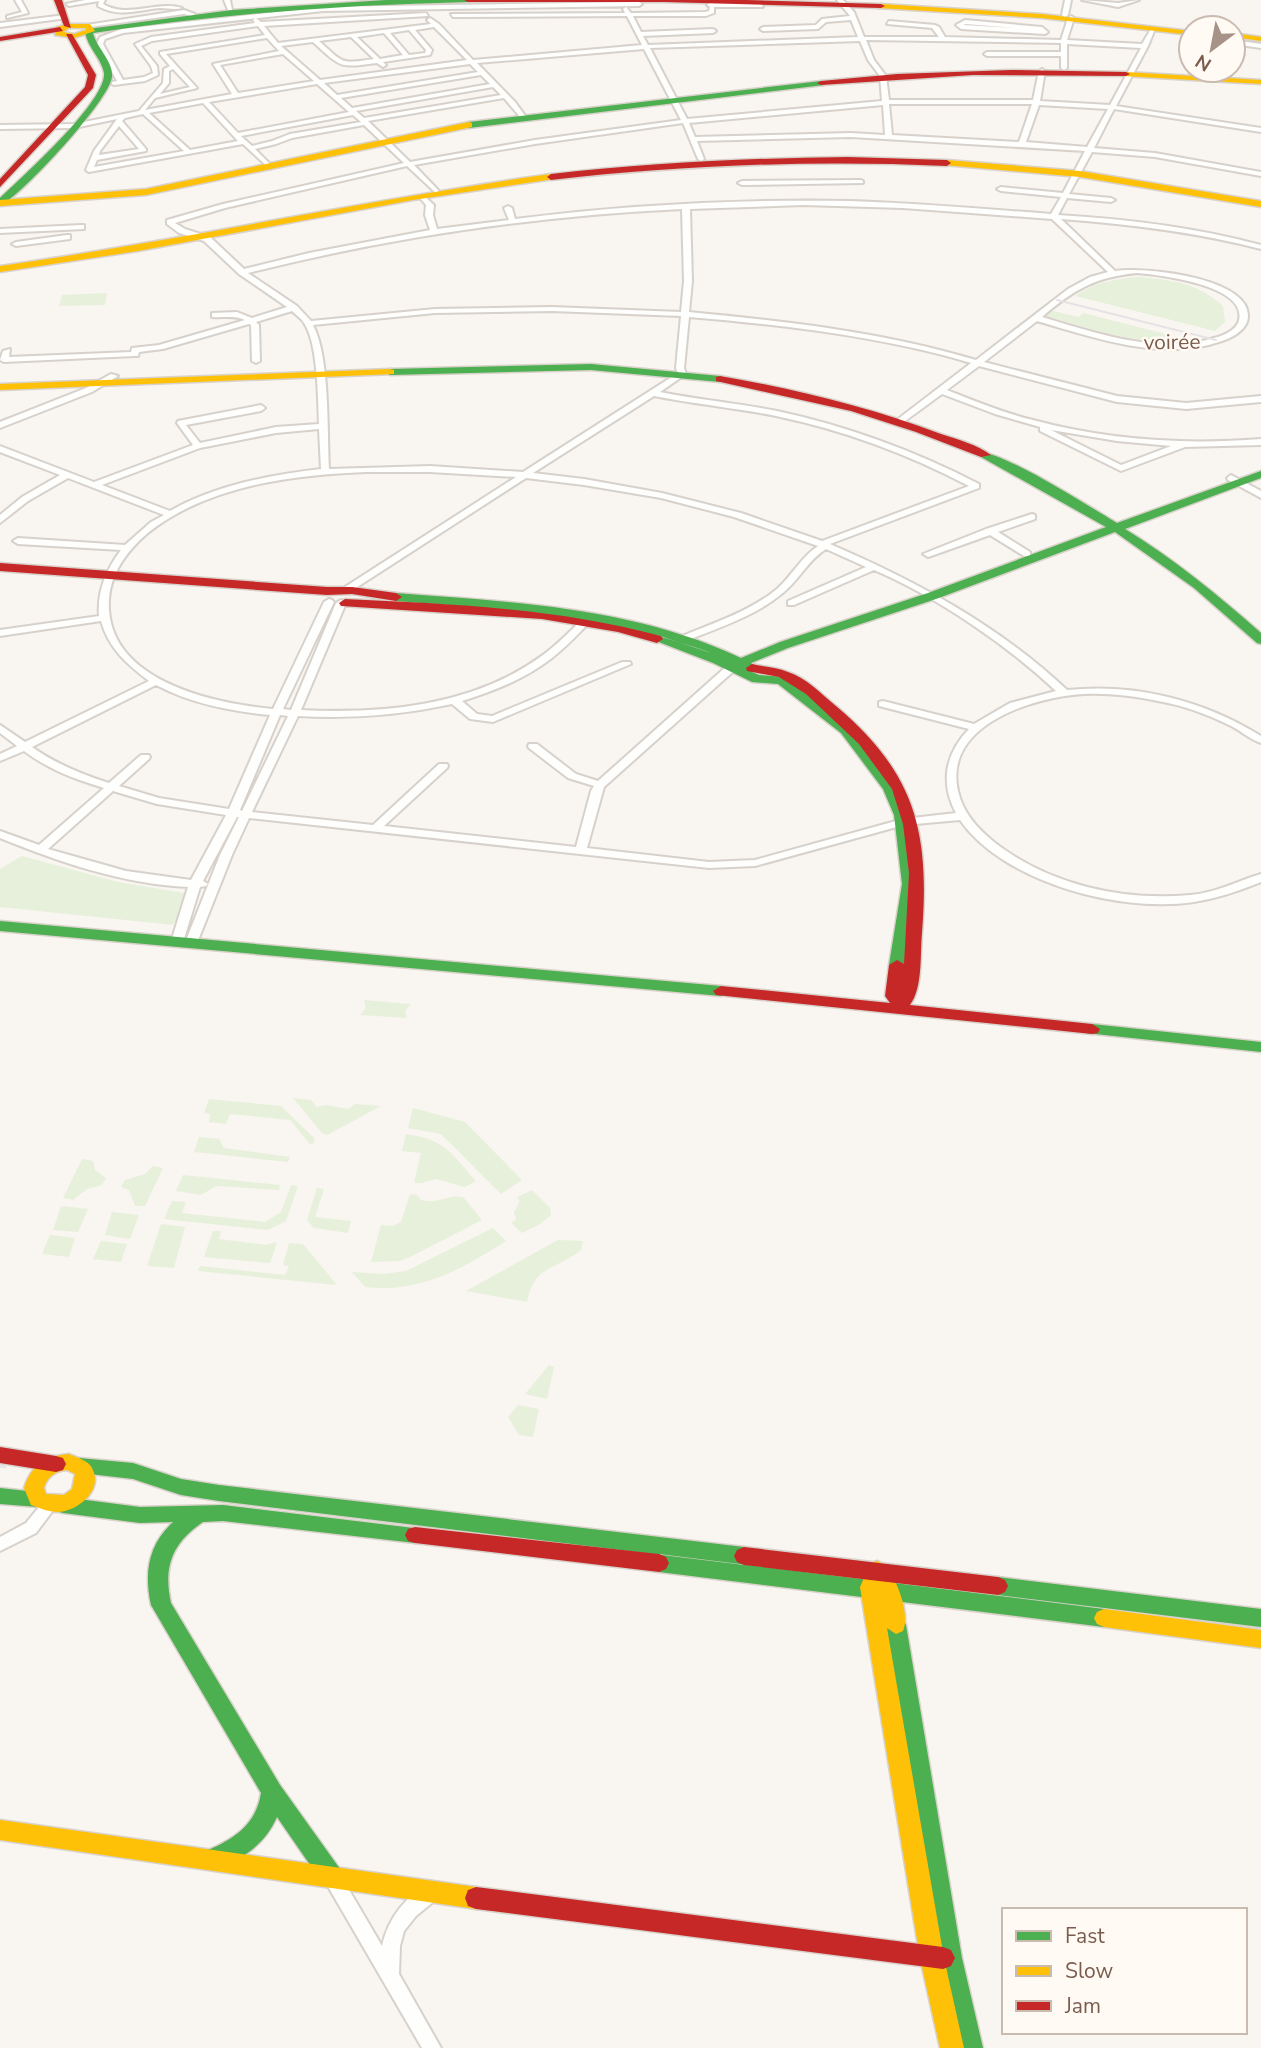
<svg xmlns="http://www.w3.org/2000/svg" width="1261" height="2048" font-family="'Nunito Sans',sans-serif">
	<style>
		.green { fill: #e7f0db }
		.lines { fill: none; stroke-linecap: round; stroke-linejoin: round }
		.street-casing { stroke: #d7d1cb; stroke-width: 4 }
		.fast-casing { stroke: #d9d2cb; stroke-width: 3 }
		.slow-casing { stroke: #d9d2cb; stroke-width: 3 }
		.jam-casing { stroke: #d9d2cb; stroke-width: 3 }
		.street { fill: #fefefd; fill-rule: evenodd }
		.fast { fill: #4caf50; fill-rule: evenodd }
		.slow { fill: #ffc107; fill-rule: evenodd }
		.jam { fill: #c62828; fill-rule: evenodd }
		.tram-far1 { stroke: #e6e3e7; stroke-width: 2 }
		.tram { stroke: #e6e3e7; stroke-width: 2.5 }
		.labels { text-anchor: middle; stroke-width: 5; stroke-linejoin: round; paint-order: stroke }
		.far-street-label { font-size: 21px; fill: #7a5c4d; stroke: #fffaf3 }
	</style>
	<rect width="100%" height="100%" fill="#f9f5f0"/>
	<path class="green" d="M1139 277C1172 280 1198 283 1223 306L1225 322 1215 331 1075 296C1094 282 1116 279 1139 277Z
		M107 293 105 305 59 306 62 295Z
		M1053 311 1079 317 1083 313 1189 340C1139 347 1093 329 1045 316Z
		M22 856 118 882 190 894 173 925 0 907V869Z
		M364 1000 411 1004 405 1011 407 1018 360 1015 366 1008Z
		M293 1098 311 1100 317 1107 326 1105 348 1109 355 1104 381 1106 327 1135 322 1133Z
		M209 1099 281 1106 315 1139 313 1144H310L290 1120 230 1114 226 1124 209 1122 210 1114 204 1113Z
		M413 1108 465 1122 522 1180 501 1194 441 1134 408 1128Z
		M406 1134C446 1140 450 1152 476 1181L465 1187 436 1179 422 1183H414L421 1153 402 1151Z
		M199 1137 219 1139 224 1148 290 1157 288 1162 194 1152Z
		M82 1159 93 1161 95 1170 106 1178 102 1185 87 1189 73 1200 63 1198Z
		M153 1166 163 1168 145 1206H135L129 1190 121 1187 125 1180 145 1174Z
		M183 1175 280 1185 279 1190 216 1186 201 1195 176 1191Z
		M291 1185 298 1186 286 1221 268 1230 164 1219 172 1201 186 1202 182 1213 265 1222 281 1212Z
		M317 1188 324 1189 315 1217 351 1221 348 1233 314 1228 307 1220Z
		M532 1190 550 1208 551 1215 540 1224 522 1233 511 1223 516 1220 514 1212 520 1201 517 1197Z
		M410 1194 417 1195 421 1200C440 1205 445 1194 463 1197L482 1220 410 1257 399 1261 371 1262 381 1225 393 1226 401 1222Z
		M61 1206 88 1209 78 1232 53 1230Z
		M112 1212 139 1215 130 1239 105 1235Z
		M161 1224 185 1227 174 1268 147 1266Z
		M493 1228 506 1241C461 1270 420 1293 365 1287L352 1272 383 1274 406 1271Z
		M213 1231H221L219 1239 266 1245 277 1242 270 1263 204 1257Z
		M50 1235 75 1238 69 1257 42 1254Z
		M558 1240 583 1241 581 1250C557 1270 534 1264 527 1302L466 1291Z
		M101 1241 127 1244 121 1262 93 1259Z
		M289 1243 303 1244 337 1285 198 1271 200 1266 285 1275 289 1266 283 1265Z
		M549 1365 554 1367 547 1399 525 1394Z
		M518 1405 539 1409 533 1437 519 1435 508 1417Z"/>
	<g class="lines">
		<defs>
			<path id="street" d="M15 0H21L28 13 7 18V16L22 12Z
				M85 0H105L103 4C128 19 157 0 182 8 175 10 167 8 160 8 137 10 119 18 98 6L99 1 69 6 66 4Z
				M224 0H230L232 10H228Z
				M837 0H843L854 12 864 37H939L932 28 887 24 889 21 935 25 939 27 945 37 1061 40 1068 18 1071 16 1074 18 1067 40 1142 44 1151 29H1155L1148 46 1116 106 1261 128V132L1114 109 1094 148 1155 153 1261 172V176L1155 157 1092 152 1069 194 1111 198 1115 200 1111 202 1067 198 1058 215C1127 219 1194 227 1261 245V249C1195 232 1129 224 1061 219L1115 271C1142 266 1260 278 1247 322 1243 332 1231 338 1222 341 1162 362 1095 338 1037 321L984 362 1117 396 1186 403 1261 396V402L1186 409 1117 402 979 366 947 390C975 401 1003 413 1033 420 1107 440 1184 445 1261 439V445L1185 447 1121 471 1040 431V427L995 414 942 394 901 424 897 421 898 419 971 363C881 336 782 325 689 317L684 368 686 374 660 392C699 400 738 403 777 411 847 426 915 451 979 484V488L830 544C916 581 998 625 1067 690 1135 683 1203 700 1261 736V743C1249 739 1240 730 1229 725 1207 714 1182 705 1158 701 1134 696 1109 693 1084 694 1034 697 943 724 958 791 963 813 977 828 994 842 1049 885 1122 901 1190 895 1216 893 1237 881 1261 874V882C1239 891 1218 898 1194 902 1121 913 1004 883 960 820L904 825 755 866 709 868 249 818 232 855 197 943 191 947 185 943 220 855 239 817H237L203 881 208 884 206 886 200 887 183 942 177 946 171 942 188 887C123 884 59 862 0 838V831L39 845 104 788C74 779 48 769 24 751L0 761V754L17 746 0 733V725L25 742 149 681C127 664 109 649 101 621L0 636V630L99 616C97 591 106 570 121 550L18 544 13 541 18 538 125 545 151 522 164 515 68 478 28 501 0 523V515L22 497 60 475 0 452V446L94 482 193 445 177 423 178 421 261 405 265 408 261 411 186 425 200 443 276 427 319 424C318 399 318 343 304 323 301 318 296 315 292 311L256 322 259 325 260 361 256 363 252 361 251 325 249 324 163 349 139 352 138 356H135L4 362 0 360 3 351 10 349 9 357 131 352 132 348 159 345 245 320C234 315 224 318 212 317V313L237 312 252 318 287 307 239 274 204 241 179 233 167 224V220L223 204 404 163 364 125 292 138 276 144 255 149 272 166V168L270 169 243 144 89 172 86 170 94 151 117 119 74 128 0 129V125L74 124 139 111 163 83 164 69 170 66 160 54V52L265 35 258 26 152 41 141 46 157 66 158 75 145 81 114 85 112 84V82L117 81 97 44 100 37 122 29 323 7 639 2 642 4 639 6 323 11 123 33 105 39 103 44 123 80 144 77 153 73 151 66 135 44 151 37 255 23 253 20 256 18 261 22 426 13 428 16 264 26 278 43 431 24 427 20 430 18 439 24 473 60 642 45 627 16 453 17 451 14 625 13 623 9 626 7 631 13 705 12 709 11 710 7 707 5 710 3 761 4 763 7H714V13L706 16H633L641 32 713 29 716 31 713 33 643 36 648 45 858 37 851 20 826 22 818 29 763 31 760 29 763 27 816 25 822 19 850 16ZM434 27 467 60 320 80 281 46 313 42C342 68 338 68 377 63L383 67 386 65 383 62 430 55 432 50 415 30ZM409 30 426 50 425 53 409 55 390 33ZM384 33 403 55 380 59 357 37ZM351 37 374 59C340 64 345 64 319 41ZM267 38 279 51 213 64 232 94 145 110 155 98 197 88 166 54ZM866 40 1061 43V52H987L984 54 987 56H1061V68L1064 70 1067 68V44L1141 48 1110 105 1040 101 1045 71 1042 69 1039 71 1033 100H889L886 76 874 60ZM860 41 868 60 880 76 882 101 687 119 650 48ZM644 49 681 120 535 140 410 162 368 121 504 98 521 118H525L526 117 515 102 477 63ZM283 54 314 81 238 93 220 65ZM470 64 478 72 337 95 324 83ZM173 69 190 87 160 94 169 83V71ZM481 75 490 84 352 108 341 98ZM317 84 349 112 238 133 209 102ZM493 87 501 95 364 118 356 111ZM203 103 238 141 190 150 149 113ZM889 104H1032L1019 142 892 135ZM883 105 885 135 851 133 695 137 689 123ZM1039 105 1108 109 1087 147 1026 142ZM143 114 184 151 94 167 97 160 146 151V149L122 121 125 118ZM353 115 361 122 290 134 272 141 252 146 241 136ZM683 123 698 159 701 161 704 159 697 141 851 137 1085 151 1063 193 1001 187 997 189 1001 191 1061 197 1051 214C984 209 917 203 850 201 739 199 626 205 515 219L512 208 508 206 504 208 509 220 437 229 433 215 434 205 424 196 420 198 426 205 425 215 430 230 309 253 244 269 210 237 185 229 175 223 225 208 407 166 436 193 438 192V190L414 165 535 144ZM119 126 139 149 99 155 100 151ZM803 205 903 208 1052 219 1108 272 1090 277 1068 289 976 360C884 332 785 321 689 312L692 281 690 209ZM682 209 684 281 681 312 552 307 435 309 311 321 297 306 248 273C391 237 535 216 682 209ZM1137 273C1160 275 1247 285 1239 320 1237 330 1223 336 1214 338 1158 355 1096 333 1042 317 1073 290 1095 277 1137 273ZM552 311 681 316 676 368 678 373 523 472 430 466 329 469C327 431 330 357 313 325L435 313ZM654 396C694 404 736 408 776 416 843 430 908 454 969 486L822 541 741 513 662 493 584 479 533 473ZM319 429 321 469C270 475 215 485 170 511L102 485 200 448 276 433ZM1051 430 1117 441 1171 446 1121 465ZM366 472H430L516 477 345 587V591H351L526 478 584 485 661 498 734 517 818 546C801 557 792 576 777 589 749 612 713 623 680 637V641H686C720 627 756 616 784 592 800 579 808 560 826 549L866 567 788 601V605H794L874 570C937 597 1007 645 1056 691L1010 703 974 724 883 701 879 702V706L969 729C945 754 940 783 956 813L903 819 755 860 709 862 587 848 604 787 736 669 737 667 732 664 728 665 598 781 576 774 537 744H529L528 746 529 748 568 778 594 786 591 791 576 847 384 826 447 768 448 766 447 764H439L373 825 252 812 298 716C350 719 401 715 452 704L470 719 493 722 631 664 630 662H622L492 716 477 714 462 701C494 691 525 679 552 658 566 647 577 635 589 623V619H583C570 631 557 645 543 655 474 706 383 714 301 710L346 603 341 600 336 603 291 710 283 709 334 602 332 600 329 599 324 602 273 709C211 703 104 680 109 599 111 569 133 543 157 526 217 484 296 475 366 472ZM156 685C192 704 231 711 270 715L229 809 159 798 119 786 149 759 150 757 149 755H141L109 783C81 774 56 764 32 747ZM280 715 288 716 242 811 240 810ZM113 791 157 804 226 815 191 880 126 871 48 849Z
				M1065 0H1071L1068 15 1065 17 1062 15Z
				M1082 0 1118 3 1139 0 1118 7Z
				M184 10 195 14 192 16 184 14 83 28 80 26Z
				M65 15 67 18 0 27V23Z
				M965 20 1042 27 1048 32 1045 34 961 29 956 25ZM966 24 1016 28 963 25Z
				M1233 40 1261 44V48L1233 44Z
				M861 180 863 181V183L742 185 738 183 742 181Z
				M81 225H84V229L0 233V229Z
				M67 235H70V239L16 246 12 244 16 242Z
				M111 374 118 376 92 392 0 428V422L86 388Z
				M1231 475 1261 491V498L1228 480 1227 478Z
				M1032 514 1035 515V519L998 532 1030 552V556H1024L990 535 931 556 928 557 923 554 986 529Z
				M49 1499 54 1501 57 1505 36 1533 0 1551V1537L26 1523 44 1501Z
				M332 1869 338 1871 382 1946C388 1919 406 1894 432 1883L438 1886 441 1892 438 1898 416 1916 404 1931 400 1946 399 1974 441 2048H422L326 1883 323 1877 326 1871Z"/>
			<path id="fast" d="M386 0H472L468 2C342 5 217 14 93 33 96 47 114 62 112 77 109 101 22 195 0 206V198C21 178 107 101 104 73 102 61 91 50 87 39L85 33 88 29 232 10Z
				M821 81 825 83 824 85 469 128 465 125 469 122Z
				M591 364 720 376 725 379 720 382 591 370 390 375 385 372 390 369Z
				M981 453C1001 450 1095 510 1117 523L1261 471V478L1125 529C1174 559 1218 595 1261 633V644L1257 643 1194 588 1115 532 936 599 788 648 751 663 758 668 752 672 759 675 786 677 851 727 897 788 908 815 916 884 905 965 897 970 889 965 902 884 894 815 883 789 841 733 778 684 752 682 713 663 651 639 657 635 711 653 706 651C604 615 503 609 396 601L390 597 396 593C513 602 633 607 741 658L780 642 928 593 1106 527 981 457Z
				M0 921 721 986 729 991 721 996 0 931Z
				M1092 1024 1261 1042V1052L1086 1033 1084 1029Z
				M79 1458 133 1463 181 1479 219 1485 744 1547 751 1550 754 1556 751 1562 744 1565 219 1501 181 1495 133 1479 72 1472 69 1466 72 1460Z
				M0 1488 45 1493 48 1499 45 1505 38 1507 0 1504Z
				M63 1497 140 1507 223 1505 422 1529 425 1535 422 1541 415 1543 223 1521 203 1522C172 1543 163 1567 171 1603L280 1785 340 1869 343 1877 340 1885 332 1888 324 1885 277 1817C264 1846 242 1859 214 1870L206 1867 203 1859 206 1851C234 1839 256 1825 261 1793L151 1605C144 1573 148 1545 173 1522L140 1523 63 1513 56 1511 53 1505 56 1499Z
				M659 1554 1104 1609 1111 1612 1114 1618 1111 1624 1104 1627 659 1572 652 1569 649 1563 652 1557Z
				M998 1577 1261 1609V1627L998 1595 991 1592 988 1586 991 1580Z
				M896 1616 903 1619 906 1625 962 1958 983 2048H959L938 1958 886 1625 889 1619Z"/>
			<path id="slow" d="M881 4 1041 14 1191 31V35L1041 18 878 8Z
				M68 24H90L95 31 74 38 55 35 57 27ZM69 28H85L86 30 74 34 63 32Z
				M1233 33 1261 37V41L1233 37Z
				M1126 72 1261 80V84L1123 76Z
				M469 122 472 123V127L146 195 0 206V200L146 189Z
				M947 160 1080 171 1261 201V207L1080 177 944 165 943 163Z
				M551 174 555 177 554 179 413 200 138 251 0 272V266C184 240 366 200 551 174Z
				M390 369 394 370V374L0 390V384Z
				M69 1454C76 1457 89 1461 92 1468 104 1490 78 1511 58 1512 48 1512 40 1508 31 1505L24 1488C31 1465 46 1456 69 1454ZM67 1470 75 1474 72 1489 64 1495 46 1494 44 1488C47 1477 55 1471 67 1470Z
				M877 1561C895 1568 911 1614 903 1631L896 1634 887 1628 944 1958 964 2048H940L920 1958 860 1587 870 1564Z
				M1104 1609 1261 1630V1648L1104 1627 1097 1624 1094 1618 1097 1612Z
				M0 1820 476 1887 484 1890 487 1898 484 1906 476 1909 0 1840Z"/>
			<path id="jam" d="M54 0H62L71 28 64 26Z
				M464 0H746L881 4 885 6 881 8 664 2H468Z
				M60 27 63 31 0 41V37Z
				M66 34H72L96 75 93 88 0 187V179L85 87 88 75Z
				M1011 70 1126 72 1130 74 1126 76 973 75 821 85 817 83 821 81 897 74Z
				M848 157 947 160 951 163 947 166C814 160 683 165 551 180L547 177 551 174C650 163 748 158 848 157Z
				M720 376C795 389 869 407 941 434 957 439 978 445 991 455L981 457 916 432 851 411 716 381V377Z
				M0 563 327 587H352L396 593 402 597 396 601 352 594 327 595 0 571Z
				M345 599C452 604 557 608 661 636L663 639 657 643 618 632 542 619 341 606 339 603Z
				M752 664C764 667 777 667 788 672 807 678 821 694 836 706 915 773 930 831 922 933 920 954 923 988 910 1005L1092 1024 1100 1029 1098 1033 1092 1034 716 995 713 991 721 986 890 1003 885 996 889 965 897 960 904 964 909 873 903 824 892 789 859 744 806 694 779 677 747 671 746 668Z
				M0 1447 56 1456 63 1458 66 1464 63 1470 56 1472 0 1463Z
				M415 1527 659 1554 666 1557 669 1563 666 1569 659 1572 415 1543 408 1541 405 1535 408 1529Z
				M744 1547 998 1577 1005 1580 1008 1586 1005 1592 998 1595 744 1565 737 1562 734 1556 737 1550Z
				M476 1887 943 1947 951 1950 955 1958 951 1966 943 1969 476 1909 468 1906 465 1898 468 1890Z"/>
		</defs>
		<use href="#street" class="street-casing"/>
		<use href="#fast" class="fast-casing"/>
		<use href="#slow" class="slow-casing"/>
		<use href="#jam" class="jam-casing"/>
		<use href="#street" class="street"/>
		<use href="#fast" class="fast"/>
		<use href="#slow" class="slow"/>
		<use href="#jam" class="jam"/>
		<path class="tram-far1" d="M1057 300 1216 340"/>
		<path class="tram" d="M0 1466 5 1467"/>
	</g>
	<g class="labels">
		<g class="far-street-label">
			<text transform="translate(1172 342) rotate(-1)" y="7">voirée</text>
		</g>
	</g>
	<rect x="1002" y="1908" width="245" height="126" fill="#fffaf3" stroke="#cabbb1" stroke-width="2"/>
	<rect x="1016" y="1931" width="35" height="10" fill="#4caf50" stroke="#cabbb1" stroke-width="2"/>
	<text x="1065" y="1943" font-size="21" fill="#7a5c4d">Fast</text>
	<rect x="1016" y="1966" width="35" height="10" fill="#ffc107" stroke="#cabbb1" stroke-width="2"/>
	<text x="1065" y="1978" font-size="21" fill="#7a5c4d">Slow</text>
	<rect x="1016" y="2001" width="35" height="10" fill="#c62828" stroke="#cabbb1" stroke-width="2"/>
	<text x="1065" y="2013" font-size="21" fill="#7a5c4d">Jam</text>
	<g transform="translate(1212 49) rotate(212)"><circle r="33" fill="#fffaf3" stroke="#cabbb1" stroke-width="2"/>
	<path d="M0-5L12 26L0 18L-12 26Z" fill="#a69286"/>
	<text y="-10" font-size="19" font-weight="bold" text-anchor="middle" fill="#7a5c4d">N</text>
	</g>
</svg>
